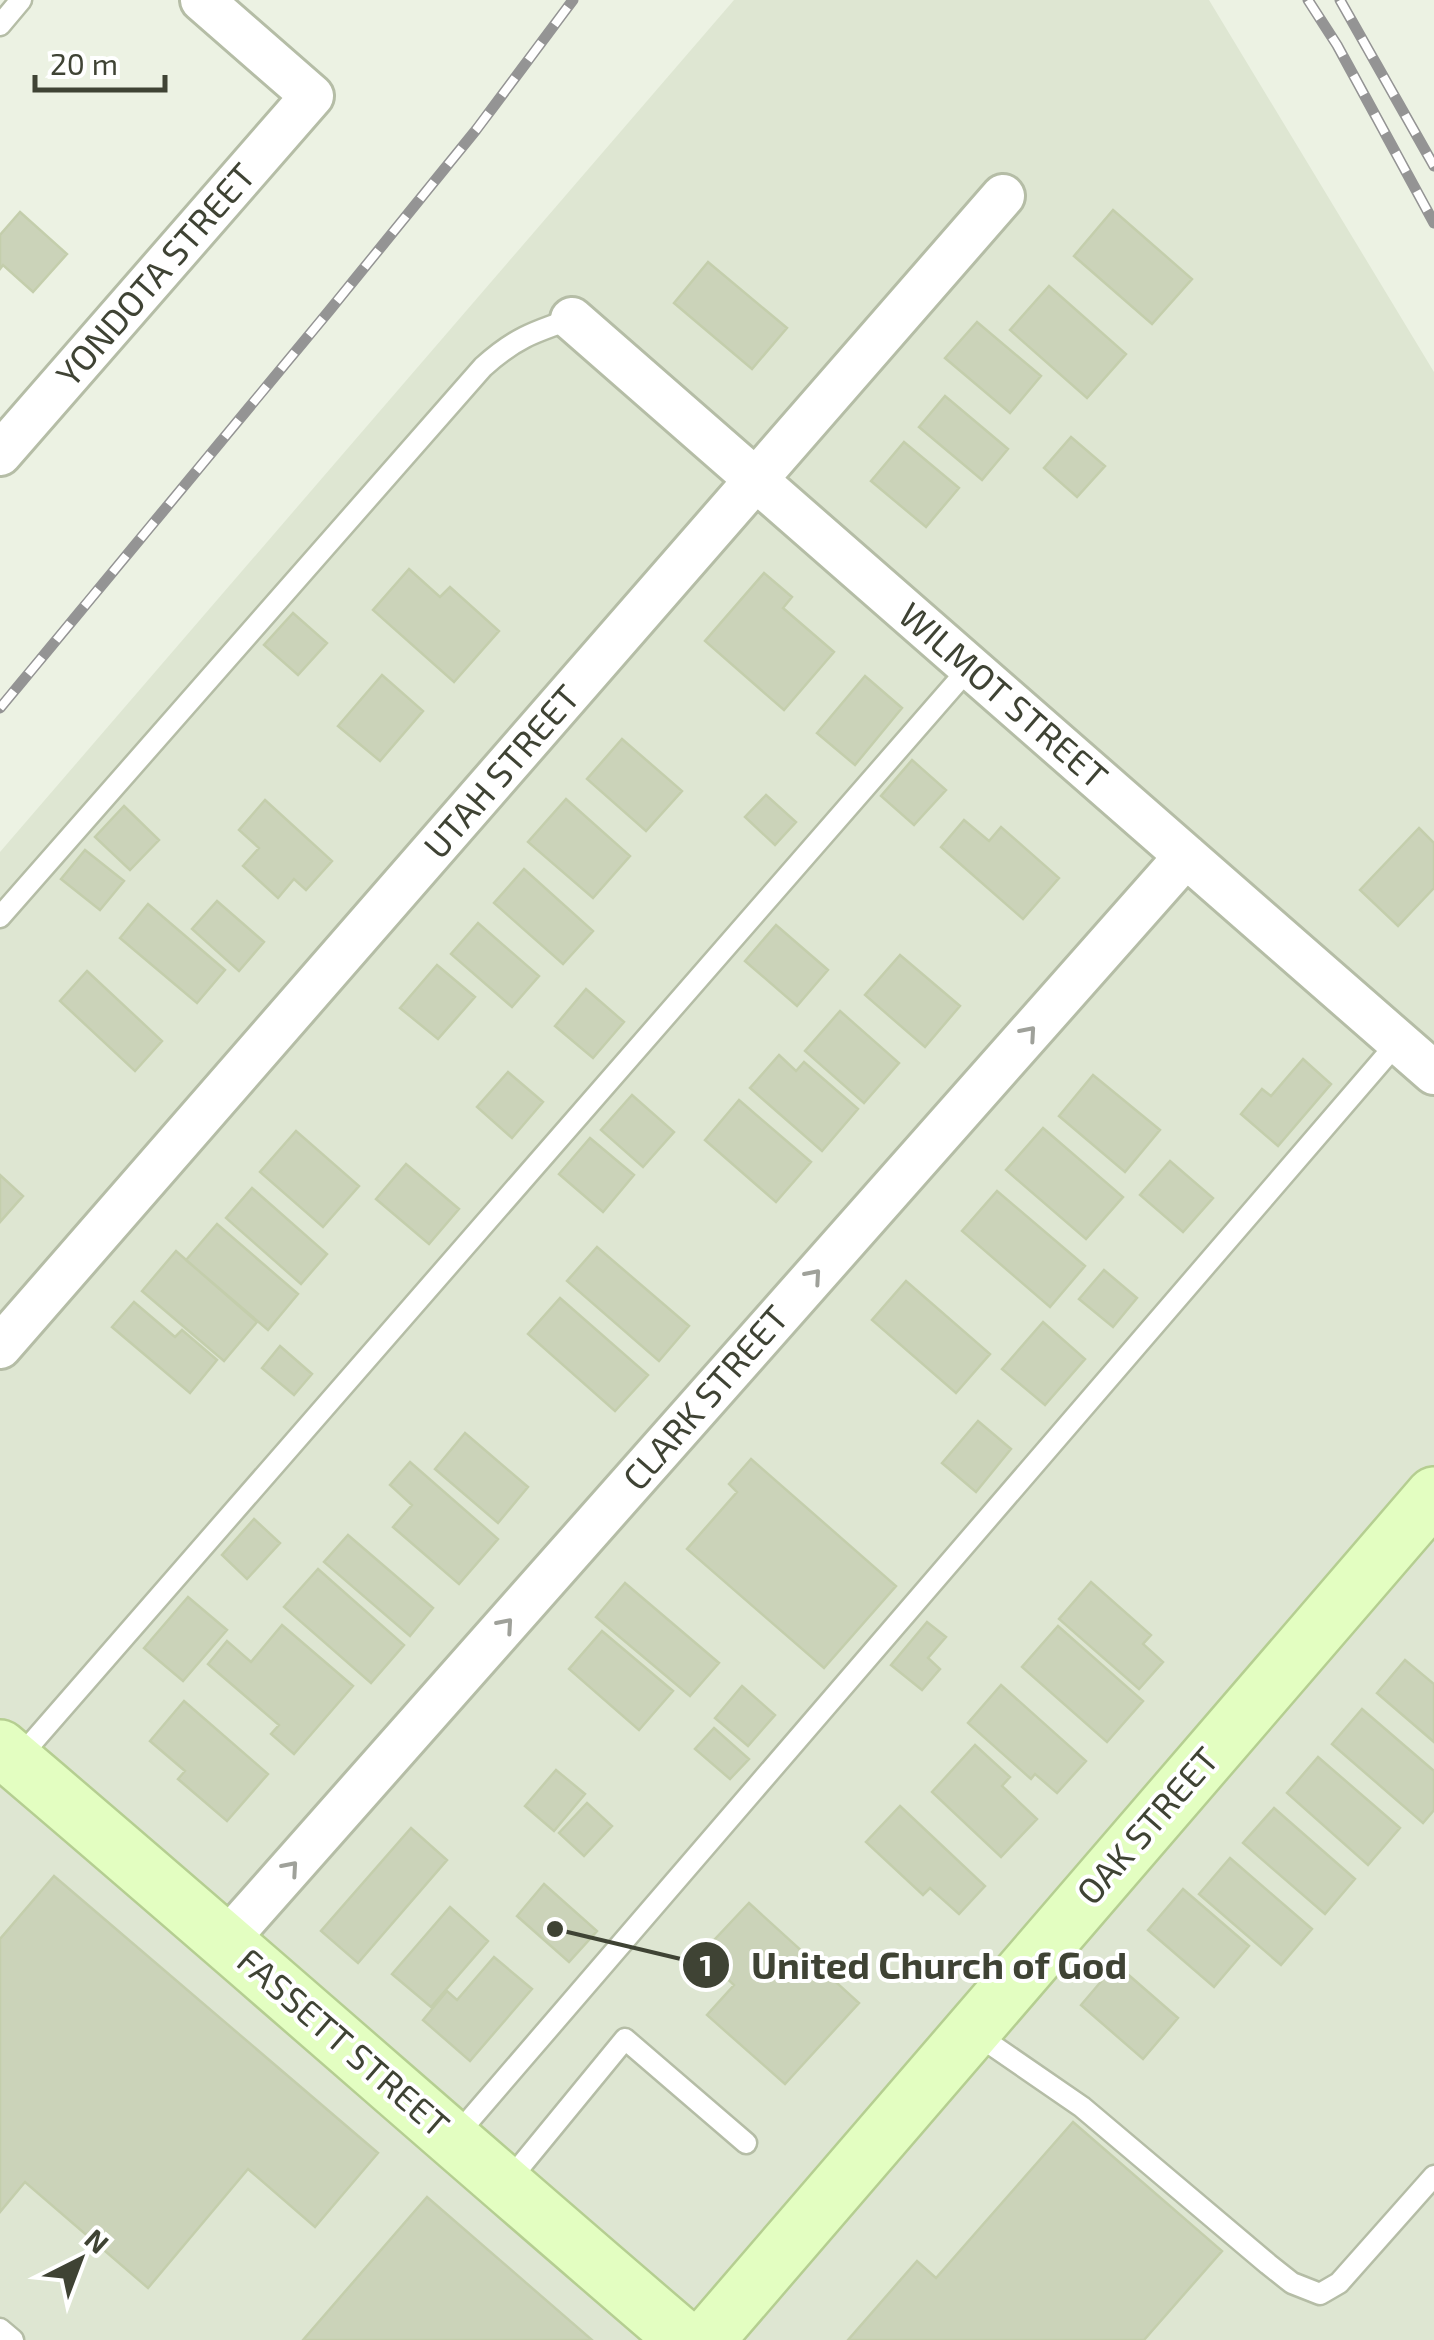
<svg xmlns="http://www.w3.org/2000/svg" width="1434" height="2340" font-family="'Exo 2',sans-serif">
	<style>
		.residential { fill: #dee6d2 }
		.building { fill: #cbd3b9; stroke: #c4ceac; stroke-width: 2.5 }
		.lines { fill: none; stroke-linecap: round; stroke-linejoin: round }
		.lane-casing { stroke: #b5bda6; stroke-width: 25 }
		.street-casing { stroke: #b5bda6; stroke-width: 48 }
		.secondary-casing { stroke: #b5ce91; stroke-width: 60 }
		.lane { stroke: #fff; stroke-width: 20 }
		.street { stroke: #fff; stroke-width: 42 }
		.secondary { stroke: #e3fec1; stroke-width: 55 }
		.rail-casing { stroke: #949494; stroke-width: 11 }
		.rail { stroke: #fff; stroke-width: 8; stroke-dasharray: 22; stroke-linecap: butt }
		.oneway { stroke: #9fa19a }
		.labels { text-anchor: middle; stroke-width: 8; stroke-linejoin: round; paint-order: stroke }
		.street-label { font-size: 35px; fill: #3f4334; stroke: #fff }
		.leader { fill: none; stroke: #3f4334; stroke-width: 4 }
		.callout-dot { fill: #3f4334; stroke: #fff; stroke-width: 4 }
		.mark-label { font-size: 30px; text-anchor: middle; font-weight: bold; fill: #fff }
		.callout-label { font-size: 38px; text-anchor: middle; font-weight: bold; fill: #3f4334; stroke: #fff; stroke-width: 8; stroke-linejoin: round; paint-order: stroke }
	</style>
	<rect width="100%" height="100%" fill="#ecf2e3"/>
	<path class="residential" d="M734 0H1209L1434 372V2340H0V852Z"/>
	<path class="building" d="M1113 210 1192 279 1152 324 1074 256Z
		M20 212 67 254 33 292 3 265 0 269V235Z
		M708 262 787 328 752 369 674 303Z
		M1049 286 1126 354 1087 398 1010 330Z
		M977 322 1041 376 1010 413 945 358Z
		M945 396 1008 449 982 480 919 427Z
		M1071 437 1105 466 1077 497 1044 468Z
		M904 442 959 488 926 527 871 481Z
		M409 569 440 597 450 587 499 631 454 682 373 610Z
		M764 573 792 597 783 608 834 652 784 710 705 641Z
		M293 613 327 643 298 675 264 645Z
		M382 675 423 711 380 761 338 726Z
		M865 676 902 708 855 765 817 733Z
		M622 739 682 791 646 831 587 779Z
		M912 760 946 790 914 825 881 796Z
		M766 795 796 822 775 845 745 817Z
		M566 799 630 856 593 898 528 842Z
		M265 800 332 861 306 890 294 879 278 898 243 866 259 848 239 830Z
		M124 806 159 840 130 870 95 837Z
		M964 820 989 841 1001 827 1059 878 1023 919 941 847Z
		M1419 828 1434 843V888L1398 926 1360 890Z
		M85 850 124 881 100 910 61 879Z
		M524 869 593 931 563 964 494 903Z
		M217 901 264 942 239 971 192 929Z
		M148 904 225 970 197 1003 120 938Z
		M478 923 539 976 512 1007 451 954Z
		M776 925 828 970 797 1006 745 961Z
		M900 955 960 1006 925 1047 865 995Z
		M437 965 475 997 438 1039 400 1008Z
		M87 971 162 1041 135 1071 60 1001Z
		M586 989 624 1022 593 1058 555 1026Z
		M840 1011 899 1063 864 1103 805 1051Z
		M779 1055 796 1071 804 1062 858 1109 822 1151 750 1088Z
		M1303 1059 1331 1084 1278 1146 1241 1114 1262 1089 1271 1096Z
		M508 1072 543 1102 512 1138 477 1107Z
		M1093 1075 1160 1130 1125 1172 1059 1116Z
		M632 1095 674 1132 643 1167 601 1130Z
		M739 1100 811 1162 776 1202 705 1140Z
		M1043 1128 1123 1197 1086 1239 1006 1170Z
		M296 1131 359 1186 323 1227 260 1172Z
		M590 1138 634 1175 603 1212 559 1174Z
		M1170 1161 1213 1198 1183 1232 1140 1195Z
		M406 1164 459 1209 429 1244 376 1199Z
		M0 1175 23 1196 0 1222Z
		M252 1188 327 1254 301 1284 226 1218Z
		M997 1191 1085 1266 1050 1307 962 1231Z
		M217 1224 298 1294 268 1330 186 1260Z
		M597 1247 689 1326 659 1361 567 1281Z
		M176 1251 257 1322 224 1361 142 1291Z
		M1104 1270 1137 1298 1113 1327 1079 1299Z
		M906 1281 990 1354 956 1393 872 1320Z
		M560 1298 648 1375 615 1411 528 1334Z
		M134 1302 175 1337 182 1330 217 1360 190 1393 112 1327Z
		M1043 1322 1085 1359 1045 1405 1002 1369Z
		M280 1346 312 1374 294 1395 262 1368Z
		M978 1421 1011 1449 976 1492 942 1463Z
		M465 1433 528 1487 498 1523 435 1469Z
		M751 1459 896 1586 824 1668 687 1549 737 1492 729 1484Z
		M410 1462 498 1539 459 1584 393 1527 412 1505 390 1485Z
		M254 1519 280 1543 247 1579 222 1555Z
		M348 1535 433 1608 410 1636 324 1562Z
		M318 1569 404 1645 371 1683 284 1607Z
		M1091 1582 1151 1635 1143 1644 1163 1662 1139 1689 1059 1619Z
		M625 1583 719 1663 690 1696 596 1617Z
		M188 1597 227 1630 183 1681 144 1648Z
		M927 1622 946 1637 928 1658 940 1669 922 1690 891 1665Z
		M282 1625 353 1686 294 1754 271 1734 279 1725 208 1664 227 1641 251 1662Z
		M1058 1626 1143 1701 1107 1742 1022 1667Z
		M602 1631 673 1691 639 1730 569 1669Z
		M1405 1660 1434 1684V1742L1377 1693Z
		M1001 1685 1086 1761 1057 1793 1035 1774 1031 1779 968 1723Z
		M742 1686 775 1715 748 1746 715 1718Z
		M184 1701 268 1774 227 1821 178 1779 185 1771 150 1741Z
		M1362 1709 1434 1771V1810L1423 1823 1332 1744Z
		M714 1728 749 1759 730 1779 695 1749Z
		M975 1745 1010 1777 1002 1786 1037 1819 1001 1857 932 1792Z
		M1318 1757 1400 1828 1368 1865 1287 1793Z
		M556 1770 585 1794 554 1831 525 1806Z
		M587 1803 612 1826 584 1856 559 1833Z
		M900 1806 985 1886 959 1914 930 1888 923 1895 866 1842Z
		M1274 1808 1355 1879 1325 1914 1243 1843Z
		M411 1828 447 1860 358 1963 321 1931Z
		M1230 1858 1312 1929 1281 1965 1199 1894Z
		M54 1876 378 2153 315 2227 248 2169 148 2288 25 2182 0 2212V1939Z
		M544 1884 597 1931 569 1962 517 1916Z
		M1183 1889 1249 1946 1214 1987 1148 1930Z
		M749 1903 859 2003 785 2084 707 2015 734 1985 701 1954Z
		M450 1907 488 1941 431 2007 392 1974Z
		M494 1957 532 1989 470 2061 423 2020 447 1991 457 2000Z
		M1116 1964 1178 2018 1143 2059 1081 2005Z
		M1073 2122 1222 2251 1144 2340H848L917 2261 936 2278Z
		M427 2197 592 2340H303Z"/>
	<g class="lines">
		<defs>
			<path id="lane" d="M0 25 21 0
				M0 917 483 367C514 339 533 332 572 319
				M17 1760 970 667
				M976 2034 1082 2107 1268 2264 1292 2283 1320 2294 1339 2283 1434 2176
				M455 2137 1398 1042
				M506 2184 625 2039 746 2143
				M0 2329 13 2340"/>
			<path id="street" d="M572 319 1434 1073
				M0 454 312 96 202 0
				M0 1347 1003 196
				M226 1941 1186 856"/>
			<path id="secondary" d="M0 1748C230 1943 456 2144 685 2340
				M706 2340 1434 1495"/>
		</defs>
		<use href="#lane" class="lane-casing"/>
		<use href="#street" class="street-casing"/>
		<use href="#secondary" class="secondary-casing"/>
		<use href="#lane" class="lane"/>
		<use href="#street" class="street"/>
		<use href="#secondary" class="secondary"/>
		<defs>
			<path id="rail" d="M1308 0 1337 45 1434 223
				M1340 0 1434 166
				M0 708 329 311 476 130 573 0"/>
		</defs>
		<use href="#rail" class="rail-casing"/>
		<use href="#rail" class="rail"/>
	</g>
	<defs><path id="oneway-chevron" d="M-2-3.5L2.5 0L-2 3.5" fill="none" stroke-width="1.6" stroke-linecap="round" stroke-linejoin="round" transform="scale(2.5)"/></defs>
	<g class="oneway">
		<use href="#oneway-chevron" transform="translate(1029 1033) rotate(-49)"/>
		<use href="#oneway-chevron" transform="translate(814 1276) rotate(-49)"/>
		<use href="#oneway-chevron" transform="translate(506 1625) rotate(-49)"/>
		<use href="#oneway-chevron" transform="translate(291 1868) rotate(-49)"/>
	</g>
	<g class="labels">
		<g class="street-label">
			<text transform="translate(156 275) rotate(-49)" y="12">YONDOTA STREET</text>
			<text transform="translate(1003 696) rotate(41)" y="12">WILMOT STREET</text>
			<text transform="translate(502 772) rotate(-49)" y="12">UTAH STREET</text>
			<text transform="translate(706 1398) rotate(-49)" y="12">CLARK STREET</text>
			<text transform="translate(1148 1826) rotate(-49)" y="12">OAK STREET</text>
			<text transform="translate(343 2043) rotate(41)" y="12">FASSETT STREET</text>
		</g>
	</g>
	<path class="leader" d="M555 1929L706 1965"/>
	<g class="callout-dot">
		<circle cx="555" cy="1929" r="10"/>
		<circle cx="706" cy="1965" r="25"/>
	</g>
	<g class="mark-label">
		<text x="706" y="1976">1</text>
	</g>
	<g class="callout-label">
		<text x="939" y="1979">United Church of God</text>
	</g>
	<g transform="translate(80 2260) rotate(42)" stroke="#ffffff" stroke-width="8" paint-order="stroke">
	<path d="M0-8L18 38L0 25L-18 38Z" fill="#3f4334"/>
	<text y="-15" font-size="28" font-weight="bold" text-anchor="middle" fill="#3f4334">N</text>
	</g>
	<path d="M35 75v15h130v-15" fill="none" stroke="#3f4334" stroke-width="5"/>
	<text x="50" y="75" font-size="30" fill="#3f4334" stroke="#ffffff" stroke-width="8" paint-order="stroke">20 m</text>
</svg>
